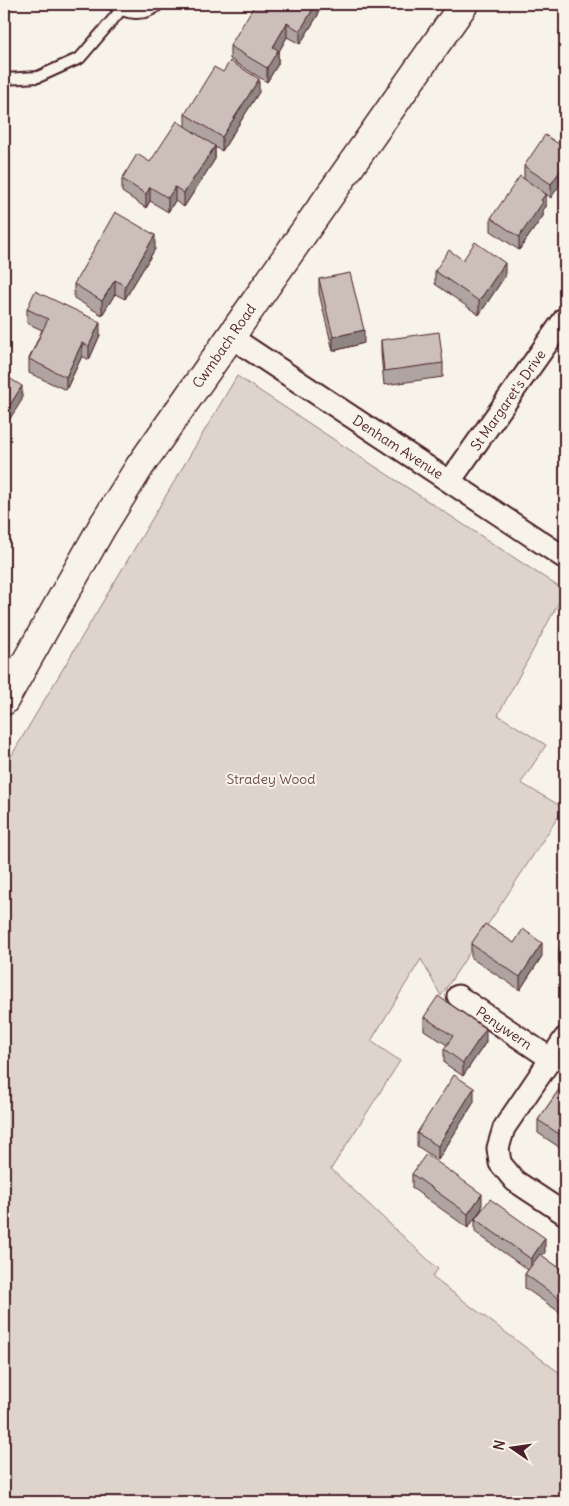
<svg xmlns="http://www.w3.org/2000/svg" width="569" height="1506" font-family="Delius,sans-serif">
	<style>
		.green { fill: #ded4cc; stroke: #947a7c }
		.lines { fill: none; stroke-linecap: round; stroke-linejoin: round }
		.lane-casing { stroke: #4a1f2b; stroke-width: 14 }
		.street-casing { stroke: #4a1f2b; stroke-width: 25 }
		.secondary-casing { stroke: #4a1f2b; stroke-width: 31 }
		.lane { stroke: #f7f3e8; stroke-width: 10 }
		.street { stroke: #f7f3e8; stroke-width: 21 }
		.secondary { stroke: #f7f3e8; stroke-width: 28 }
		.wall { fill: #afa49f; stroke: #4a1f2b }
		.shaded-wall { fill: #8f8682; stroke: #4a1f2b }
		.building { fill: #ccbfb9; stroke: #4a1f2b }
		.labels { text-anchor: middle; stroke-width: 4; stroke-linejoin: round; paint-order: stroke }
		.street-label { font-size: 14px; fill: #4a1f2b; stroke: #f7f3e8 }
		.park-label { font-size: 14px; fill: #6f4c53; stroke: #f7f3e8 }
	</style>
	<rect width="100%" height="100%" fill="#f7f3e8"/>
	<filter id="ink" filterUnits="userSpaceOnUse"><feTurbulence type="fractalNoise" baseFrequency=".02" numOctaves="2"/><feDisplacementMap in="SourceGraphic" scale="10" xChannelSelector="R" yChannelSelector="G"/><feConvolveMatrix kernelMatrix="1 2 1 2 8 2 1 2 1" color-interpolation-filters="sRGB"/></filter>
	<g filter="url(#ink)">
		<path class="green" d="M237 376 565 591 498 715 546 745 521 783 564 808 441 996 421 959 371 1041 400 1061 331 1169 438 1269 432 1277 565 1377V1502H4V768Z"/>
		<g class="lines">
			<defs>
				<path id="lane" d="M112 4C126 15 145 17 159 4
					M4 79 38 77 80 58 121 10"/>
				<path id="street" d="M231 337 565 558
					M450 481 565 318
					M458 996 551 1059
					M565 1038 504 1128 498 1148 500 1163 515 1181 565 1214"/>
				<path id="secondary" d="M4 701 102 527 140 466 464 4"/>
			</defs>
			<use href="#lane" class="lane-casing"/>
			<use href="#street" class="street-casing"/>
			<use href="#secondary" class="secondary-casing"/>
			<use href="#lane" class="lane"/>
			<use href="#street" class="street"/>
			<use href="#secondary" class="secondary"/>
		</g>
		<path class="wall" d="M318 4V15L300 44 287 37 278 53V64L267 82 230 59V46Z
			M259 92 222 151 215 147V159L184 207 175 201 168 212 150 201 146 208 122 192V179L150 162 185 126V114Z
			M565 148 551 198 546 194V207L543 210V216L519 250 491 231V218L524 179V166Z
			M155 249 125 299 115 294 102 315 74 298V284Z
			M463 260 505 276 479 315 435 284V271Z
			M319 279 364 343 333 351 319 293Z
			M27 309 100 335 89 360 82 356 66 390 29 373V359L42 330 27 323Z
			M381 340 443 363V377L384 385 381 354Z
			M565 939V966L559 962V948Z
			M514 943 542 956 520 990 471 958V944Z
			M424 1017 486 1042 463 1076 444 1063V1049L447 1045 424 1030Z
			M565 1081V1151L538 1133V1120Z
			M474 1102 438 1160 417 1146V1133Z
			M412 1174 482 1208 468 1228 412 1188Z
			M475 1219 545 1252 542 1256 565 1272V1316L525 1288V1274L528 1270 475 1232Z"/>
		<path class="shaded-wall" d="M316 4H318V15L300 44V31Z
			M287 23V37L278 53V64L267 82V68L273 47Z
			M259 79V92L222 151V137Z
			M215 146V159L184 207V193Z
			M565 164V177L551 198V184Z
			M150 187V201L146 208V194Z
			M175 187V201L168 212V198Z
			M546 194V207L543 210V216L519 250V237L541 200Z
			M155 235V249L125 299V286Z
			M505 263V276L479 315V301Z
			M115 280V294L102 315V301Z
			M100 322V335L89 360V346Z
			M364 330V343L333 351V337Z
			M82 343V356L66 390V377Z
			M22 386V400L4 428V414Z
			M542 943V956L520 990V977Z
			M486 1029V1042L463 1076V1063Z
			M474 1088V1102L438 1160V1146Z
			M482 1194V1208L468 1228V1214Z
			M545 1238V1252L531 1272V1259Z"/>
		<path class="building" d="M255 4H316L300 31 287 23 273 47 278 50 267 68 230 46Z
			M230 61 259 79 222 137 185 114 214 67 223 72Z
			M177 121 215 146 184 193 175 187 168 198 150 187 146 194 122 179 137 154 150 162Z
			M545 135 565 148V164L551 184 524 166Z
			M520 176 546 194 541 200 543 202 519 237 491 218Z
			M115 212 155 235 125 286 115 280 102 301 74 284Z
			M475 242 505 263 479 301 435 271 449 250 463 260Z
			M350 273 364 330 333 337 319 279Z
			M35 291 100 322 89 346 82 343 66 377 29 359 48 319 27 309Z
			M439 332 443 363 384 371 381 340Z
			M4 375 22 386 4 414Z
			M485 924 514 943 523 929 542 943 520 977 471 944Z
			M565 939V952L559 948Z
			M438 996 486 1029 463 1063 444 1049 453 1036 424 1017Z
			M454 1075 474 1088 438 1146 417 1133Z
			M565 1081V1138L538 1120Z
			M426 1154 482 1194 468 1214 412 1174Z
			M490 1199 545 1238 531 1259 475 1219Z
			M540 1254 565 1272V1303L525 1274Z"/>
	</g>
	<g class="labels">
		<g class="street-label">
			<text transform="translate(224 346) rotate(-55)" y="5">Cwmbach Road</text>
			<text transform="translate(508 400) rotate(-55)" y="5">St Margaret's Drive</text>
			<text transform="translate(398 447) rotate(33)" y="5">Denham Avenue</text>
			<text transform="translate(504 1028) rotate(34)" y="5">Penywern</text>
		</g>
		<g class="park-label">
			<text x="271" y="784">Stradey Wood</text>
		</g>
	</g>
	<rect width="569" height="1506" fill="none" stroke="#f7f3e8" stroke-width="20"/>
	<rect x="10" y="10" width="549" height="1486" fill="none" stroke="#4a1f2b" stroke-width="2" filter="url(#ink)"/>
	<g transform="translate(512 1448) rotate(283)" stroke="#f7f3e8" stroke-width="4" paint-order="stroke">
	<path d="M0-4L9 19L0 12L-9 19Z" fill="#4a1f2b"/>
	<text y="-8" font-size="14" font-weight="bold" text-anchor="middle" fill="#4a1f2b">N</text>
	</g>
</svg>
